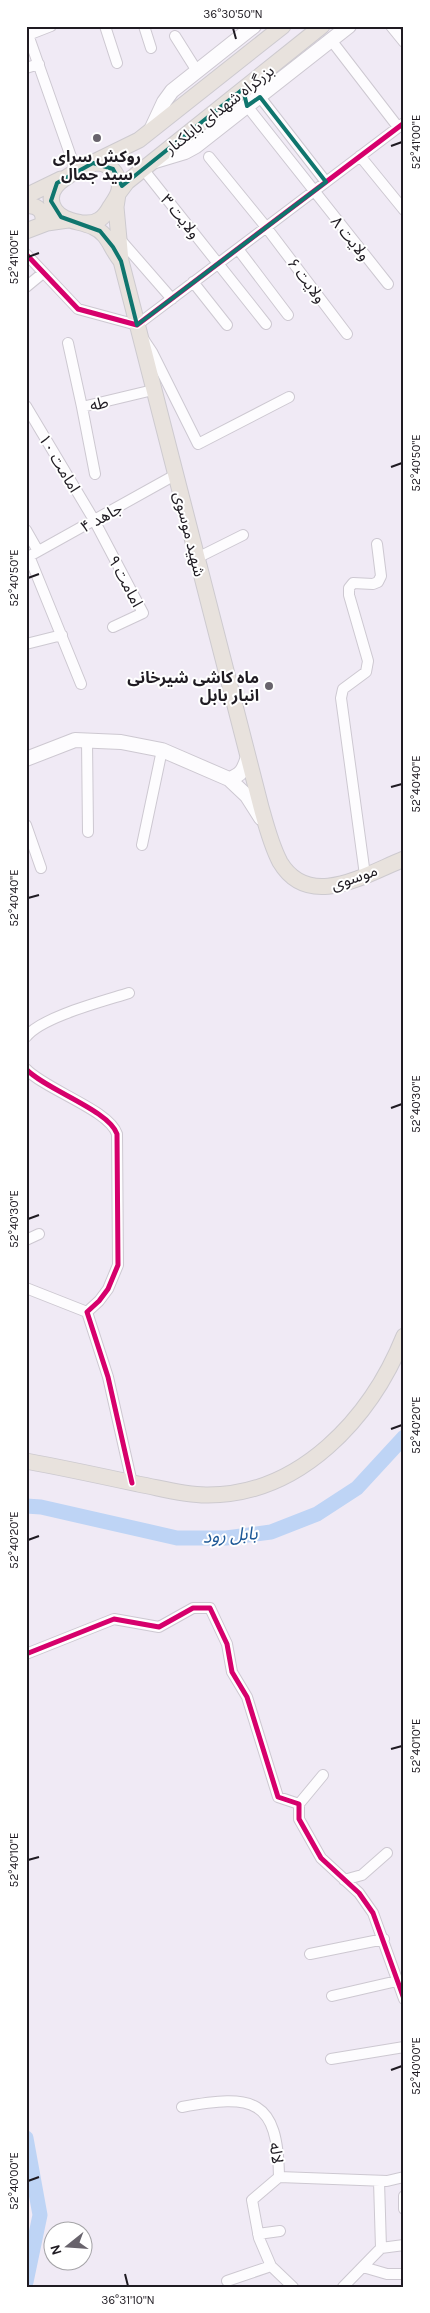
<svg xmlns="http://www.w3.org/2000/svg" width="430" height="2313" font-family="Karla,'Noto Sans Arabic',sans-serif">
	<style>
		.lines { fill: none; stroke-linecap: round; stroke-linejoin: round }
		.river { stroke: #bed4f5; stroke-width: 15 }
		.street-casing { stroke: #cdc8d1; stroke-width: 12 }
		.secondary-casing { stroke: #cdc8d1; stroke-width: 16 }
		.primary-casing { stroke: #cdcacf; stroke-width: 17 }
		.street { stroke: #fdfcfe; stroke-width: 10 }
		.secondary { stroke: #fdfcfe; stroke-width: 14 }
		.primary { stroke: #e8e2dd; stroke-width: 15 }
		.cycleway-casing { stroke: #fff; stroke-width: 8 }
		.cycleway { stroke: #d6006c; stroke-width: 5 }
		.marked { fill: none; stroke: #0f766e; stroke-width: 4; stroke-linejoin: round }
		.ticks { fill: none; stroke: #1f1b22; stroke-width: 2 }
		.poi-dot { fill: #68636c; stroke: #fff; stroke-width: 2 }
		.labels { text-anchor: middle; stroke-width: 4; stroke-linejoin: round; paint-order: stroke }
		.street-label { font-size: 16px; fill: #1f1b22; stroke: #fff }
		.poi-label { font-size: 16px; font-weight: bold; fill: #1f1b22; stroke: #fff }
		.water-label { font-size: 18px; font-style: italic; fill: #1e5997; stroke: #fff }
		.neatline { fill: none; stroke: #1f1b22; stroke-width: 2 }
		.ticks-label { font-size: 12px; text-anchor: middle; fill: #1f1b22 }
	</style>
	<rect width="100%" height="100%" fill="#f0eaf5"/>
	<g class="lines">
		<path class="river" d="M26 1506 41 1507 177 1538H226L271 1532 317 1514 357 1488 404 1437
			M26 2138 40 2215 26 2282"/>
		<defs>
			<path id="street" d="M105 26 117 63
				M144 26 151 48
				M391 26 404 42
				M26 29 76 171
				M28 35 51 26
				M175 36 197 71
				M331 40 398 127
				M26 68 39 64
				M260 97 326 182
				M247 106 388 284
				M360 156 404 210
				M209 157 266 227 347 334
				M143 169 266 324
				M118 237 172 299
				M238 249 288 315
				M26 254 78 309 137 325 404 123
				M193 282 227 325
				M26 287 43 273
				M144 340 152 352 198 444 289 397
				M68 343 82 407
				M26 406 94 520 143 613 113 627
				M95 474 82 407 153 390
				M26 530 38 551
				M29 556 81 684
				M26 558 175 475
				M197 558 243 535
				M26 644 62 635
				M87 740 88 832
				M26 825 41 868
				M142 845 162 750
				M365 875 341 698 343 689 366 672 368 661 349 595V588L353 583 373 584 378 582 381 576 377 544
				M26 1037C41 1017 104 1001 129 993
				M26 1069C46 1090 109 1110 117 1134L118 1265 108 1289 99 1301 87 1312 108 1377 132 1483
				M26 1240 39 1234
				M26 1288 87 1312
				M26 1654 114 1619 159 1627 193 1608H210L227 1644 232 1672 247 1697 278 1797 299 1804V1819L321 1858 359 1893 373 1913 404 1999
				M299 1804 323 1775
				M344 1880 362 1875 387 1853
				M310 1954 384 1939
				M332 1996 397 1981
				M331 2059 404 2047
				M182 2107C253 2094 278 2098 279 2177L252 2200 259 2238 271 2266 293 2287
				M279 2177 387 2181 404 2177
				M404 2196V2209
				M258 2234 280 2231
				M381 2248 404 2245
				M363 2267 387 2274H404
				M227 2281 271 2266
				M343 2287 381 2248 379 2181"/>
			<path id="secondary" d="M151 130 164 102 172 91 254 26
				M155 161 185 152 196 146 349 26
				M248 757C244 769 242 775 229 779L247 796 261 818
				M26 759 75 740 121 742 162 750 229 779"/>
			<path id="primary" d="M92 163 139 140 283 26
				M26 196 61 179
				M26 206C38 204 46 213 42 224
				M84 223C97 224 104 218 110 207 114 201 118 196 119 190 121 177 112 164 98 163 91 163 84 168 77 171 62 179 43 191 55 210 63 222 81 221 93 227 109 234 110 248 121 261L116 207 118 194 127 182 322 26
				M26 231 47 223 68 220
				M121 261 261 807C266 825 271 845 280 862 309 911 366 874 404 859
				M26 1461C64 1468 101 1476 138 1484 160 1488 183 1495 206 1495 300 1496 371 1418 404 1336"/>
		</defs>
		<use href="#street" class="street-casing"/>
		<use href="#secondary" class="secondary-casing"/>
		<use href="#primary" class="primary-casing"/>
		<use href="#street" class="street"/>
		<use href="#secondary" class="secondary"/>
		<use href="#primary" class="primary"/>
		<defs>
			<path id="cycleway" d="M26 254 78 309 137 325 404 123
				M26 1069C46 1090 109 1110 117 1134L118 1265 108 1289 99 1301 87 1312 108 1377 132 1483
				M26 1654 114 1619 159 1627 193 1608H210L227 1644 232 1672 247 1697 278 1797 299 1804V1819L321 1858 359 1893 373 1913 404 1999"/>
		</defs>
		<use href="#cycleway" class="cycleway-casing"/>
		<use href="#cycleway" class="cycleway"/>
	</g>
	<path class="marked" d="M243 89 247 106 260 97 326 182 137 325 121 261 113 247 100 231 61 217 51 201 57 183 93 163 113 169 122 186Z"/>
	<path class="ticks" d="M233 28 236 39M391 146 402 142M28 257 39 253M391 467 402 463M28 578 39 574M391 787 402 784M28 898 39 895M391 1108 402 1104M28 1219 39 1215M391 1429 402 1425M28 1540 39 1536M391 1749 402 1746M28 1860 39 1857M391 2070 402 2066M28 2181 39 2177M125 2274 128 2286"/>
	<g class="poi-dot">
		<circle cx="97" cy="138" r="5"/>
		<circle cx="269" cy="686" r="5"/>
	</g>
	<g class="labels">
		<g class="street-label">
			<text transform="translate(219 109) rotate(-38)" y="6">بزرگراه شهدای بابلکنار</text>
			<text transform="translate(181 216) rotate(51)" y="6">ولایت ۳</text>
			<text transform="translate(351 238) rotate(51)" y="6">ولایت ۸</text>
			<text transform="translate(307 280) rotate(53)" y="6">ولایت ۶</text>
			<text transform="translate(99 403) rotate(-13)" y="6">طه</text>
			<text transform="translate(60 463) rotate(59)" y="6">امامت ۱۰</text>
			<text transform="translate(101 517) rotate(-29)" y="6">جاهد ۴</text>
			<text transform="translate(190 534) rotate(76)" y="6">شهید موسوی</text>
			<text transform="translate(126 581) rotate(62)" y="6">امامت ۹</text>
			<text transform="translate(354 877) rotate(-19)" y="6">موسوی</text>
			<text transform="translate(277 2153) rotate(82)" y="6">لاله</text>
		</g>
		<g class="poi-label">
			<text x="97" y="162">روکش سرای<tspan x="97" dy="18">سید جمال</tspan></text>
			<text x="259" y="683" text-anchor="end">ماه کاشی شیرخانی<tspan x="259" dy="18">انبار بابل</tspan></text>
		</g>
		<g class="water-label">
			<text transform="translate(230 1535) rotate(-4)" y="6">بابل رود</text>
		</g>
	</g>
	<rect width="430" height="2313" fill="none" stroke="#ffffff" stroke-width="55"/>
	<g transform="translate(68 2246) rotate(253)"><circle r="24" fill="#ffffff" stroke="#a5a4a7"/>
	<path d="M0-4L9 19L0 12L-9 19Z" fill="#68636c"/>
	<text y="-8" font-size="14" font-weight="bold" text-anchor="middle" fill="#1f1b22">N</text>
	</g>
	<rect x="28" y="28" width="374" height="2258" class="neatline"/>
	<g class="ticks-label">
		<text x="233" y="18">36°30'50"N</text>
		<text transform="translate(416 142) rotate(-90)" y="4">52°41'00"E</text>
		<text transform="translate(14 257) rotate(-90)" y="4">52°41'00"E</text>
		<text transform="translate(416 463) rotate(-90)" y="4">52°40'50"E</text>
		<text transform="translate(14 578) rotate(-90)" y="4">52°40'50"E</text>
		<text transform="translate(416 784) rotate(-90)" y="4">52°40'40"E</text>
		<text transform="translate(14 898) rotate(-90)" y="4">52°40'40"E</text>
		<text transform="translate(416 1104) rotate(-90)" y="4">52°40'30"E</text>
		<text transform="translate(14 1219) rotate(-90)" y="4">52°40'30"E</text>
		<text transform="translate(416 1425) rotate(-90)" y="4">52°40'20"E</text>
		<text transform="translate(14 1540) rotate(-90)" y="4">52°40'20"E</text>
		<text transform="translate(416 1746) rotate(-90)" y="4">52°40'10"E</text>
		<text transform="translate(14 1860) rotate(-90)" y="4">52°40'10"E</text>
		<text transform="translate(416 2066) rotate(-90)" y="4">52°40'00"E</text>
		<text transform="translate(14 2181) rotate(-90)" y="4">52°40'00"E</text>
		<text x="128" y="2304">36°31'10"N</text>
	</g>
</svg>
